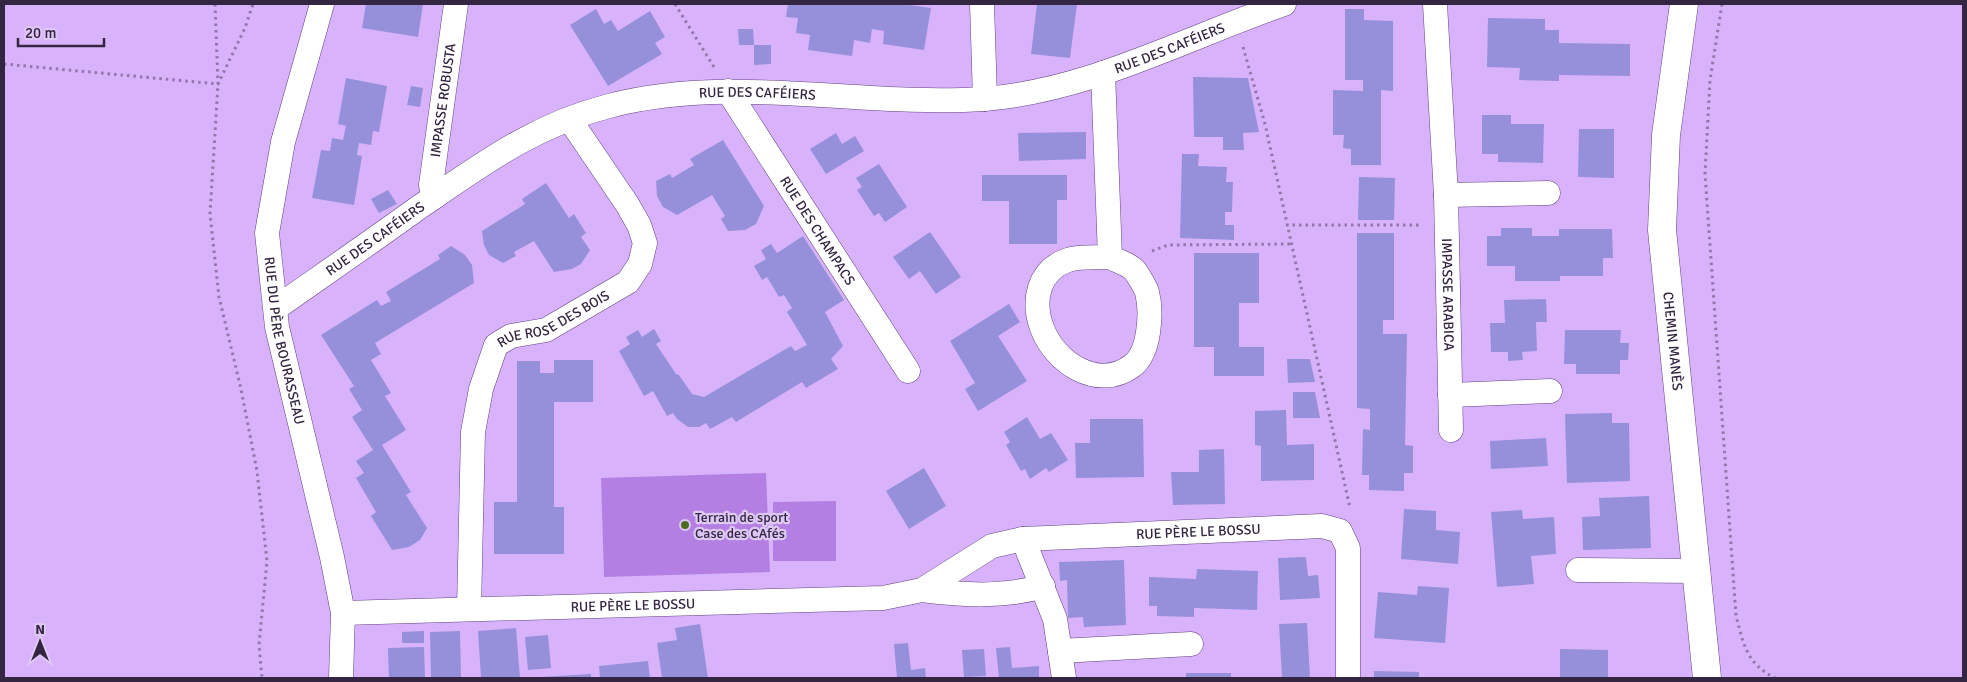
<svg xmlns="http://www.w3.org/2000/svg" width="1967" height="682" font-family="Signika,sans-serif">
	<style>
		.green { fill: #b47fe3 }
		.building { fill: #9690da }
		.lines { fill: none; stroke-linecap: round; stroke-linejoin: round }
		.minor-casing { stroke: #634181; stroke-width: 25 }
		.tertiary-casing { stroke: #634181; stroke-width: 29 }
		.path { stroke: #9276ac; stroke-width: 3; stroke-dasharray: 2.5 4; stroke-linecap: butt }
		.minor { stroke: #fff; stroke-width: 24 }
		.tertiary { stroke: #fff; stroke-width: 28 }
		.poi-dot { fill: #506b1f; stroke: #dec8f4; stroke-width: 2 }
		.labels { text-anchor: middle; stroke-width: 4.5; stroke-linejoin: round; paint-order: stroke }
		.street-label { font-size: 14px; fill: #342542; stroke: #dec8f4 }
		.poi-label { font-size: 14px; fill: #342542; stroke: #dec8f4; text-anchor: start }
	</style>
	<rect width="100%" height="100%" fill="#d8b3fc"/>
	<path class="green" d="M766 473 770 572 604 577 601 478Z
		M836 501V561H773V502Z"/>
	<path class="building" d="M366 4H423L418 37 362 28Z
		M788 4H902L931 8 924 50 883 44 884 31 872 29 870 43 854 40 852 56 808 50 810 35 796 33 798 18 786 17Z
		M1037 4H1077L1070 58 1031 54Z
		M596 9 604 24 611 20 618 31 650 11 665 37 655 43 662 54 608 86 570 25Z
		M1345 9H1364V20L1393 21V91L1381 90V165H1351V149L1343 148 1344 135H1333V90L1363 91V80H1345Z
		M1488 18 1545 19V30H1559V43L1630 44V76L1559 75V81L1519 80 1520 68 1487 67Z
		M738 29H753L754 45H739Z
		M754 45H771V64L754 65Z
		M1193 77 1248 78 1259 132 1243 133 1244 150H1223V137H1194Z
		M346 78 387 86 379 132 373 131 371 145 359 143 357 155 362 156 354 205 312 198 321 150 330 151 332 138 343 140 346 126 338 124Z
		M411 86 423 88 420 107 407 105Z
		M1482 115H1511V124H1544L1543 163 1498 162V154H1482Z
		M1579 129H1614V178L1578 177Z
		M1086 132V159L1019 161 1018 133Z
		M836 133 842 144 855 136 864 151 826 174 810 149Z
		M723 140 764 206 756 224 745 230 728 231 721 219 725 216 712 195 677 215 663 207 657 196 656 181 670 174 672 178 694 165 690 159Z
		M1182 154H1199L1198 166 1227 167 1226 182H1233L1232 212H1225V225H1234V240L1180 238Z
		M879 164 907 207 885 222 879 213 874 216 857 190 862 187 856 178Z
		M982 175H1067V200H1057V244H1009V201H982Z
		M1359 177 1395 178 1394 220H1358Z
		M546 183 569 218 574 214 586 233 581 237 590 250 581 264 572 269 554 272 534 241 514 252 516 256 503 263 489 255 484 245 482 231 525 204 522 199Z
		M388 190 397 204 379 213 371 199Z
		M1501 228H1532V236H1559V229H1612L1613 258H1603V276H1560V281H1515V266H1487V236H1501Z
		M930 232 961 277 936 294 920 271 909 279 893 257Z
		M1357 233H1394V320H1383V334H1407L1405 445 1413 446V473H1404V491L1369 490V475H1362L1363 429 1370 430V409L1357 408Z
		M803 236 844 300 825 312 843 346 831 359 838 369 806 388 802 382 736 422 732 417 710 429 706 423 699 427H688L677 419 673 413 667 416 653 391 644 396 619 351 630 344 626 337 638 330 642 337 654 329 661 341 656 344 676 374 679 375 692 394 704 397 791 346 795 351 807 345 787 312 792 308 784 295 779 297 767 277 762 280 754 266 766 259 761 250 771 244 777 253Z
		M451 246 465 255 472 265 474 283 375 343 381 354 371 360 391 393 385 396 406 430 382 445 411 492 406 495 427 528 420 540 409 547 392 550 371 516 376 512 356 478 364 473 356 461 373 450 352 417 362 410 349 389 354 386 321 335 377 300 381 306 391 301 386 292 440 259 438 255Z
		M1194 253H1259V303H1239V347H1264V376H1214V347H1194Z
		M1546 299 1547 322H1536L1537 351 1522 352 1523 360 1508 361V352H1491L1490 323H1505L1504 300Z
		M1009 304 1020 322 998 336 1027 381 978 411 965 389 975 383 950 341Z
		M1565 330H1621L1620 343H1629L1628 360H1620V374H1576V364H1564Z
		M1287 359H1310L1315 382 1288 383Z
		M554 360H593V402H554V507H564V554H494V502H517V361H540V373H554Z
		M1293 392H1315L1320 418H1293Z
		M1286 410 1287 445 1314 444V480L1261 481V446L1255 445V411Z
		M1612 413V423H1629L1630 481 1567 483 1565 414Z
		M1027 417 1040 439 1051 433 1068 460 1049 472 1046 468 1030 479 1025 469 1021 471 1006 445 1010 442 1004 432Z
		M1090 419H1143L1144 477 1076 478 1075 443H1090Z
		M1546 438 1548 466 1491 469 1490 441Z
		M1224 449 1225 504 1173 505 1171 472H1199V450Z
		M924 468 946 506 909 529 886 491Z
		M1649 496 1651 548 1583 550 1582 517 1600 516 1599 498Z
		M1404 509 1436 511V530L1460 532 1458 564 1401 559Z
		M1522 510 1523 519 1554 517 1556 554 1531 556 1534 584 1497 587 1491 512Z
		M1306 557 1308 576 1318 575 1320 598 1280 600 1278 558Z
		M1124 560 1126 625 1084 627 1083 617 1068 618 1067 580 1060 581 1059 562Z
		M1197 569 1258 571 1257 610 1194 608V617L1157 616V606H1149V577L1196 579Z
		M1418 586 1449 588 1445 643 1374 638 1378 592 1417 595Z
		M1307 623 1310 678H1282L1279 624Z
		M700 624 708 678H662L657 643 677 640 675 628Z
		M516 628 520 678H481L478 631Z
		M424 631V643H402V632Z
		M460 631 461 678H431L430 632Z
		M548 635 551 668 528 670 525 637Z
		M908 643 911 670 925 668 926 678H897L894 644Z
		M424 647 425 678H389L388 648Z
		M1010 647 1012 668 1039 666V678H999L996 648Z
		M984 649 986 676 964 677 962 650Z
		M1560 649 1608 650V678H1560Z
		M648 661 650 678H600L599 666Z
		M1374 671 1419 672V678H1374Z
		M1186 673H1231V678H1186Z
		M591 674V678H540V677Z"/>
	<g class="lines">
		<defs>
			<g id="minor">
				<path id="s1" d="M322 4 283 142 267 233 277 327 332 557 343 613 341 678"/>
				<path d="M982 4 985 99"/>
				<path id="s2" d="M1435 4 1446 195 1451 430"/>
				<path d="M1103 73 1110 257C1117 261 1131 265 1136 272 1139 277 1145 286 1147 292 1152 312 1150 353 1132 366 1098 391 1055 363 1042 328 1032 301 1038 270 1068 260 1080 256 1097 258 1110 257"/>
				<path id="s3" d="M728 91 908 371"/>
				<path d="M1446 195 1548 193"/>
				<path id="s4" d="M434 197 431 185 456 4"/>
				<path id="s5" d="M276 308C323 275 371 242 418 208 481 165 534 125 609 106 732 74 859 107 984 99 1089 91 1186 38 1284 4"/>
				<path d="M1450 395 1550 391"/>
				<path d="M1023 539 1055 619 1064 678"/>
				<path d="M1578 570 1697 571"/>
				<path d="M922 590C962 595 1004 598 1043 586"/>
				<path id="s6" d="M469 609 473 432 481 389 496 345 511 336 546 330 628 282 640 264 645 243 639 225 627 204 570 120"/>
				<path id="s7" d="M343 613 883 598 922 590 992 546 1023 539 1322 526 1340 531 1348 548V678"/>
				<path d="M1060 651 1191 644"/>
			</g>
			<g id="tertiary">
				<path id="s8" d="M1684 4 1666 135 1662 230 1707 678"/>
			</g>
		</defs>
		<use href="#minor" class="minor-casing"/>
		<use href="#tertiary" class="tertiary-casing"/>
		<path class="path" d="M215 4 218 84 210 214 219 297 241 389 257 471 267 561 259 645 262 678
			M675 4 714 67
			M1722 4 1710 80 1705 174 1736 616C1744 645 1746 663 1775 678
			M1243 47 1265 124 1350 508
			M4 64 218 84 245 28 253 4
			M1286 225H1420
			M1152 251 1168 245 1290 244"/>
		<use href="#minor" class="minor"/>
		<use href="#tertiary" class="tertiary"/>
	</g>
	<circle class="poi-dot" cx="685" cy="525" r="5"/>
	<g class="labels">
		<g class="street-label">
			<text dy="5" stroke="none"><textPath href="#s5" startOffset="961">RUE DES CAFÉIERS</textPath></text>
			<text dy="5" stroke="none"><textPath href="#s5" startOffset="541">RUE DES CAFÉIERS</textPath></text>
			<text dy="5" stroke="none"><textPath href="#s4" startOffset="98">IMPASSE ROBUSTA</textPath></text>
			<text dy="5" stroke="none"><textPath href="#s3" startOffset="166">RUE DES CHAMPACS</textPath></text>
			<text dy="5" stroke="none"><textPath href="#s5" startOffset="121">RUE DES CAFÉIERS</textPath></text>
			<text dy="5" stroke="none"><textPath href="#s2" startOffset="291">IMPASSE ARABICA</textPath></text>
			<text dy="5" stroke="none"><textPath href="#s6" startOffset="331">RUE ROSE DES BOIS</textPath></text>
			<text dy="5" stroke="none"><textPath href="#s1" startOffset="345">RUE DU PÈRE BOURASSEAU</textPath></text>
			<text dy="5" stroke="none"><textPath href="#s8" startOffset="339">CHEMIN MANÈS</textPath></text>
			<text dy="5" stroke="none"><textPath href="#s7" startOffset="870">RUE PÈRE LE BOSSU</textPath></text>
			<text dy="5" stroke="none"><textPath href="#s7" startOffset="290">RUE PÈRE LE BOSSU</textPath></text>
		</g>
		<g class="poi-label">
			<text x="695" y="522">Terrain de sport<tspan x="695" dy="16">Case des CAfés</tspan></text>
		</g>
	</g>
	<rect width="1967" height="682" fill="none" stroke="#342542" stroke-width="10"/>
	<g transform="translate(40 642)" stroke="#dec8f4" stroke-width="4" paint-order="stroke">
	<path d="M0-4L9 19L0 12L-9 19Z" fill="#342542"/>
	<text y="-8" font-size="14" font-weight="bold" text-anchor="middle" fill="#342542">N</text>
	</g>
	<path d="M18 38v8h86v-8" fill="none" stroke="#342542" stroke-width="2.5"/>
	<text x="25" y="38" font-size="15" fill="#342542" stroke="#dec8f4" stroke-width="4" paint-order="stroke">20 m</text>
</svg>
